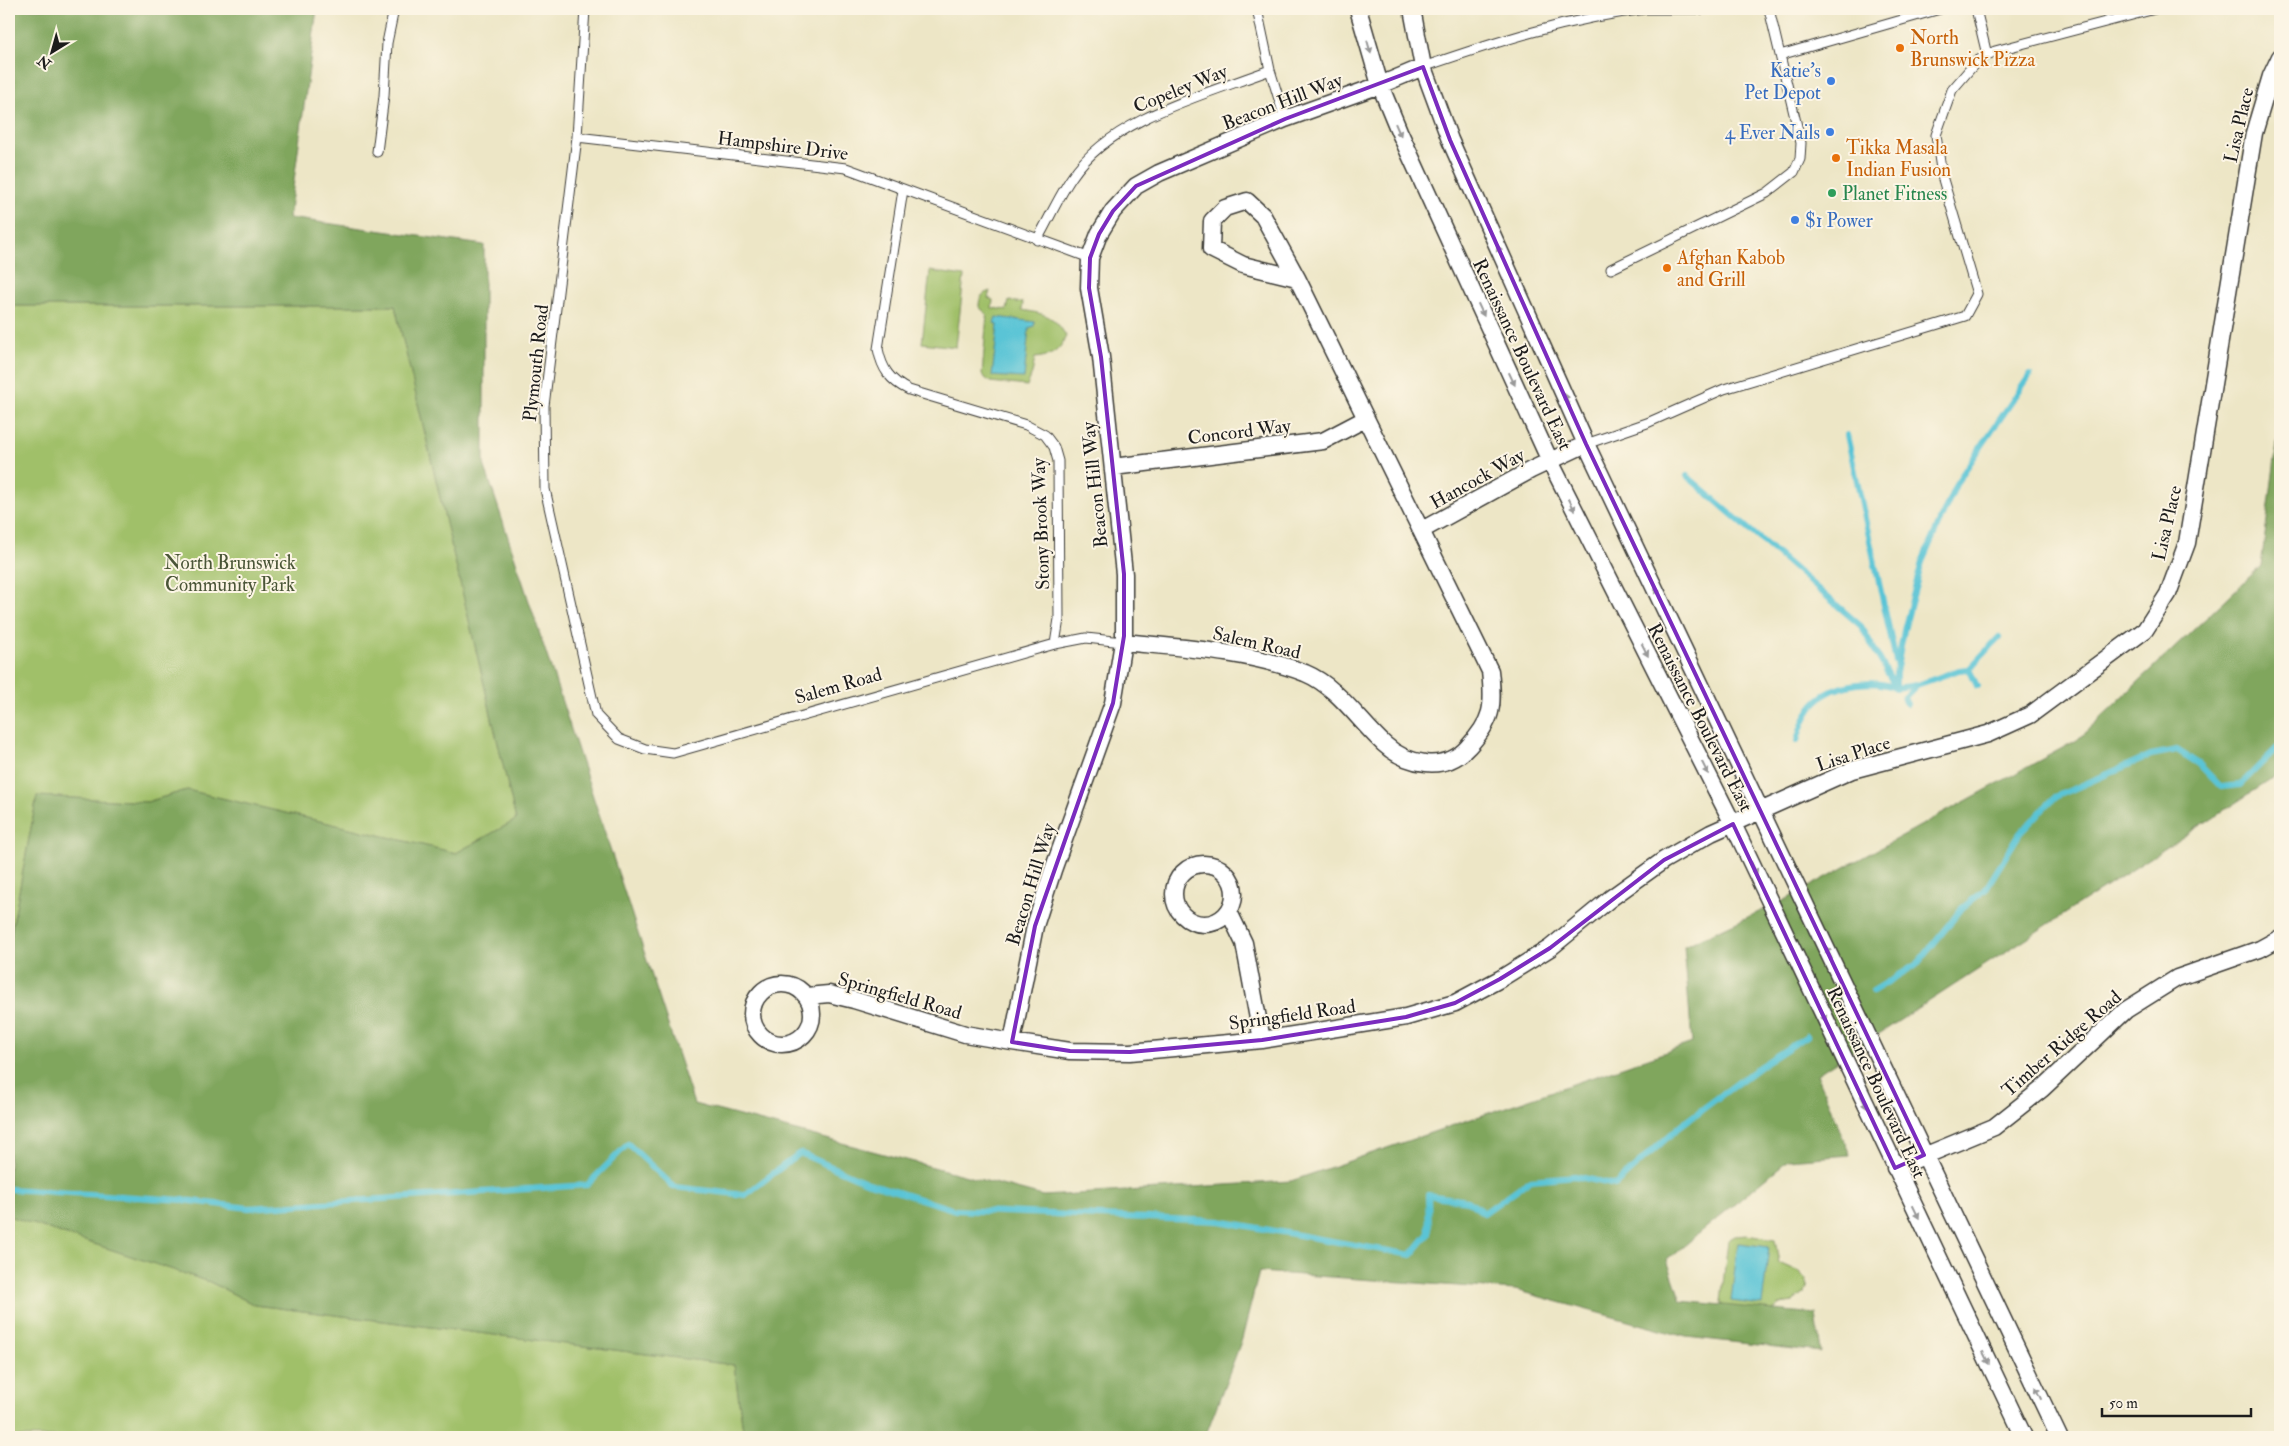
<svg xmlns="http://www.w3.org/2000/svg" width="2289" height="1446" font-family="'IM FELL Double Pica',serif">
	<style>
		.green { fill: #a0c069; stroke: #5e6e42 }
		.forest { fill: #80a65d; stroke: #4e613c }
		.water { fill: #5ac4d6; stroke: #3b7079 }
		.lines { fill: none; stroke-linecap: round; stroke-linejoin: round }
		.stream { stroke: #5ac4d6; stroke-width: 6 }
		.lane-casing { stroke: #3b3a36; stroke-width: 11 }
		.street-casing { stroke: #3b3a36; stroke-width: 19 }
		.lane { stroke: #fff; stroke-width: 9 }
		.street { stroke: #fff; stroke-width: 16 }
		.oneway { fill: #999 }
		.marked { fill: none; stroke: #7b2cbf; stroke-width: 4; stroke-linejoin: round }
		.food-dot { fill: #e8710a; stroke: #fcf5e5; stroke-width: 2 }
		.shop-dot { fill: #3f7fe0; stroke: #fcf5e5; stroke-width: 2 }
		.leisure-dot { fill: #2e9e5b; stroke: #fcf5e5; stroke-width: 2 }
		.labels { text-anchor: middle; stroke-width: 4; stroke-linejoin: round; paint-order: stroke }
		.food-label { font-size: 19px; fill: #c56008; stroke: #fcf5e5; text-anchor: start }
		.shop-label { font-size: 19px; fill: #366cbe; stroke: #fcf5e5; text-anchor: end }
		.street-label { font-size: 19px; fill: #1c1c1c; stroke: #fcf5e5 }
		.leisure-label { font-size: 19px; fill: #27864d; stroke: #fcf5e5; text-anchor: start }
		.park-label { font-size: 19px; fill: #4a5537; stroke: #fcf5e5 }
	</style>
	<rect width="100%" height="100%" fill="#fcf5e5"/>
	<filter id="ink" filterUnits="userSpaceOnUse"><feTurbulence type="fractalNoise" baseFrequency=".02" numOctaves="2"/><feDisplacementMap in="SourceGraphic" scale="10" xChannelSelector="R" yChannelSelector="G"/><feConvolveMatrix kernelMatrix="1 2 1 2 8 2 1 2 1" color-interpolation-filters="sRGB"/></filter>
	<filter id="wash" filterUnits="userSpaceOnUse"><feTurbulence type="fractalNoise" baseFrequency=".0096" numOctaves="4" result="noise"/><feDisplacementMap in="SourceGraphic" scale="20" xChannelSelector="R" yChannelSelector="G"/><feGaussianBlur stdDeviation="1.12" result="paint"/><feColorMatrix in="noise" values="0 0 0 0 0 0 0 0 0 0 0 0 0 0 0 0 0 1.4 0 .05"/><feComposite in="paint" operator="in"/></filter>
	<g filter="url(#wash)">
		<rect width="100%" height="100%" fill="#ede6c6"/>
		<path class="green" d="M930 271 964 276 956 347 922 343Z
			M990 291 988 298 993 300 992 308 1007 310 1009 301 1023 303 1022 310C1045 314 1054 315 1066 336 1059 352 1052 356 1035 358L1032 374 1027 386 990 382 982 375 987 314 979 307C979 298 981 294 990 291Z
			M9 306H395L516 820 456 853 187 790 147 802 37 796 9 945Z
			M9 1216 210 1282 255 1305 734 1365 744 1437H9Z
			M1747 1235 1775 1240 1779 1263 1799 1272 1806 1279 1808 1286 1803 1295 1793 1302 1781 1304 1773 1310 1724 1309 1721 1302 1728 1240 1735 1236Z"/>
		<path class="forest" d="M9 9H317L289 218 484 245V464L694 1104 1043 1196 1291 1181 1692 1043 1684 946 1783 901 2077 740 2261 566 2280 420V774L1817 1074 1850 1155 1788 1160 1667 1260 1681 1301 1816 1314 1821 1352 1686 1337 1515 1290 1259 1272 1242 1339 1205 1437H744L734 1365 255 1305 210 1282 9 1216V945L37 796 147 802 187 790 456 853 516 820 395 306H9Z"/>
		<path class="water" d="M996 317 1035 322 1034 326 1029 328 1024 378 992 376 998 325 994 323Z
			M1738 1243 1769 1247 1762 1305 1731 1301Z"/>
		<g class="lines">
			<path class="stream" d="M1847 435 1896 661
				M1687 476 1861 626 1895 686
				M1969 669 1999 637
				M1977 686 1969 669 1959 670 1917 685 1896 688V673L1904 630 1922 562 1957 482 2030 375
				M1907 704 1904 698 1916 686
				M1797 741C1801 727 1806 711 1818 700 1837 683 1874 679 1896 688
				M1873 991 1917 964 1962 908 1985 890 2020 833 2055 797 2151 755 2177 750 2199 764 2221 787 2240 785 2280 745
				M9 1189 183 1200 249 1208 587 1185 628 1144 674 1187 745 1195 800 1153 866 1182 955 1210 1219 1221 1411 1255 1429 1233 1428 1195 1468 1201 1484 1213 1530 1180 1575 1176 1615 1185 1680 1126 1759 1067 1807 1036"/>
		</g>
	</g>
	<g filter="url(#ink)">
		<g class="lines">
			<defs>
				<path id="lane" d="M585 9 577 137 544 406 545 489 596 715 619 739 645 749 673 753 1055 644 1086 638 1123 642
					M1257 9 1270 70 1285 119
					M1648 9H1738
					M1976 9 1987 55
					M1780 55 1940 9
					M1423 67C1495 42 1570 18 1646 9
					M577 137 846 168 1090 258
					M377 152 384 96 387 43 394 9
					M903 190 878 349C882 369 890 381 909 390L1026 425 1045 435 1054 447 1058 461 1059 619 1055 644
					M1037 240C1049 219 1059 196 1072 177 1111 118 1207 94 1270 70
					M1611 269 1767 193 1794 172 1800 159 1801 143 1769 9
					M1586 444 1647 423 1724 389 1965 316 1977 294 1942 176 1936 135 1952 90 1977 61 1995 51 2155 9"/>
				<path id="street" d="M1358 9 1380 85 1399 131 1550 461 1733 824 2024 1437
					M1412 9 1423 67 1450 140 1586 444 2059 1437
					M1113 467 1323 441 1365 419
					M1422 530 1531 470 1586 444
					M1123 642C1184 648 1247 651 1305 673 1337 686 1359 721 1384 744 1407 765 1445 773 1468 747 1493 720 1494 707 1490 671L1297 278 1263 216 1247 201 1225 208 1212 221 1211 249 1243 265 1297 278
					M1174 894a30 30 0 1 1 60 0a30 30 0 1 1-60 0Z
					M1229 912 1244 943 1262 1040
					M752 1014a30 30 0 1 1 60 0a30 30 0 1 1-60 0Z
					M807 996 829 994 854 1000 965 1034 1012 1042 1070 1051 1130 1052 1262 1040 1406 1017 1455 1003 1500 979 1550 948 1611 898 1664 860 1711 833 1852 770 1988 734 2030 715 2145 630 2168 594 2187 543 2254 133 2271 76 2280 57
					M1012 1042 1035 926 1053 870 1113 703 1124 636V574L1101 357 1089 288 1090 258 1099 234 1113 211 1136 186 1159 173 1285 119 1380 85 1423 67
					M1895 1168 1994 1127 2042 1089 2126 1010 2177 978 2260 949 2280 938"/>
			</defs>
			<use href="#lane" class="lane-casing"/>
			<use href="#street" class="street-casing"/>
			<use href="#lane" class="lane"/>
			<use href="#street" class="street"/>
		</g>
		<defs><path id="oneway-solid" d="M-6-.8H1V-3.2L6.5 0L1 3.2V.8H-6Z" transform="scale(1.25)"/></defs>
		<g class="oneway">
			<use href="#oneway-solid" transform="translate(1369 47) rotate(74)"/>
			<use href="#oneway-solid" transform="translate(1398 130) rotate(67)"/>
			<use href="#oneway-solid" transform="translate(1500 252) rotate(-114)"/>
			<use href="#oneway-solid" transform="translate(1481 310) rotate(65)"/>
			<use href="#oneway-solid" transform="translate(1512 379) rotate(65)"/>
			<use href="#oneway-solid" transform="translate(1567 400) rotate(-114)"/>
			<use href="#oneway-solid" transform="translate(1572 505) rotate(63)"/>
			<use href="#oneway-solid" transform="translate(1658 594) rotate(-115)"/>
			<use href="#oneway-solid" transform="translate(1645 650) rotate(63)"/>
			<use href="#oneway-solid" transform="translate(1705 768) rotate(63)"/>
			<use href="#oneway-solid" transform="translate(1754 868) rotate(65)"/>
			<use href="#oneway-solid" transform="translate(1829 953) rotate(-115)"/>
			<use href="#oneway-solid" transform="translate(1823 1015) rotate(65)"/>
			<use href="#oneway-solid" transform="translate(1864 1102) rotate(65)"/>
			<use href="#oneway-solid" transform="translate(1916 1212) rotate(64)"/>
			<use href="#oneway-solid" transform="translate(1986 1358) rotate(64)"/>
			<use href="#oneway-solid" transform="translate(2038 1393) rotate(-116)"/>
		</g>
	</g>
	<path class="marked" d="M1423 67 1450 140 1586 444 1924 1155 1895 1168 1733 824 1664 860 1550 948 1500 979 1455 1003 1406 1017 1262 1040 1130 1052 1070 1051 1012 1042 1035 926 1113 703 1124 636V574L1101 357 1089 288 1090 258 1099 234 1113 211 1136 186 1285 119Z"/>
	<g class="food-dot">
		<circle cx="1900" cy="48" r="5"/>
		<circle cx="1836" cy="158" r="5"/>
		<circle cx="1667" cy="268" r="5"/>
	</g>
	<g class="shop-dot">
		<circle cx="1831" cy="81" r="5"/>
		<circle cx="1830" cy="132" r="5"/>
		<circle cx="1795" cy="220" r="5"/>
	</g>
	<circle class="leisure-dot" cx="1832" cy="193" r="5"/>
	<g class="labels">
		<g class="food-label">
			<text x="1910" y="44">North<tspan x="1910" dy="22">Brunswick Pizza</tspan></text>
			<text x="1846" y="154">Tikka Masala<tspan x="1846" dy="22">Indian Fusion</tspan></text>
			<text x="1677" y="264">Afghan Kabob<tspan x="1677" dy="22">and Grill</tspan></text>
		</g>
		<g class="shop-label">
			<text x="1821" y="77">Katie's<tspan x="1821" dy="22">Pet Depot</tspan></text>
			<text x="1820" y="139">4 Ever Nails</text>
			<text x="1805" y="227" text-anchor="start">$1 Power</text>
		</g>
		<g class="street-label">
			<text transform="translate(1180 88) rotate(-22)" y="7">Copeley Way</text>
			<text transform="translate(1282 101) rotate(-21)" y="7">Beacon Hill Way</text>
			<text transform="translate(2238 125) rotate(-77)" y="7">Lisa Place</text>
			<text transform="translate(783 145) rotate(7)" y="7">Hampshire Drive</text>
			<text transform="translate(1523 354) rotate(65)" y="7">Renaissance Boulevard East</text>
			<text transform="translate(535 363) rotate(-84)" y="7">Plymouth Road</text>
			<text transform="translate(1239 431) rotate(-7)" y="7">Concord Way</text>
			<text transform="translate(1477 478) rotate(-29)" y="7">Hancock Way</text>
			<text transform="translate(1094 485) rotate(-96)" y="7">Beacon Hill Way</text>
			<text transform="translate(2166 523) rotate(-77)" y="7">Lisa Place</text>
			<text transform="translate(1040 524) rotate(-92)" y="7">Stony Brook Way</text>
			<text transform="translate(1257 642) rotate(13)" y="7">Salem Road</text>
			<text transform="translate(838 685) rotate(-16)" y="7">Salem Road</text>
			<text transform="translate(1701 717) rotate(63)" y="7">Renaissance Boulevard East</text>
			<text transform="translate(1853 753) rotate(-18)" y="7">Lisa Place</text>
			<text transform="translate(1030 884) rotate(-73)" y="7">Beacon Hill Way</text>
			<text transform="translate(900 995) rotate(16)" y="7">Springfield Road</text>
			<text transform="translate(1292 1014) rotate(-8)" y="7">Springfield Road</text>
			<text transform="translate(2061 1043) rotate(-41)" y="7">Timber Ridge Road</text>
			<text transform="translate(1877 1082) rotate(65)" y="7">Renaissance Boulevard East</text>
		</g>
		<g class="leisure-label">
			<text x="1842" y="200">Planet Fitness</text>
		</g>
		<g class="park-label">
			<text x="230" y="569">North Brunswick<tspan x="230" dy="22">Community Park</tspan></text>
		</g>
	</g>
	<rect width="2289" height="1446" fill="none" stroke="#fcf5e5" stroke-width="30"/>
	<g transform="translate(52 52) rotate(217)" stroke="#fcf5e5" stroke-width="4" paint-order="stroke">
	<path d="M0-4L9 19L0 12L-9 19Z" fill="#1c1c1c"/>
	<text y="-8" font-size="14" font-weight="bold" text-anchor="middle" fill="#1c1c1c">N</text>
	</g>
	<path d="M2102 1408v8h149v-8" fill="none" stroke="#1c1c1c" stroke-width="2.5"/>
	<text x="2109" y="1408" font-size="15" fill="#1c1c1c" stroke="#fcf5e5" stroke-width="4" paint-order="stroke">50 m</text>
</svg>
